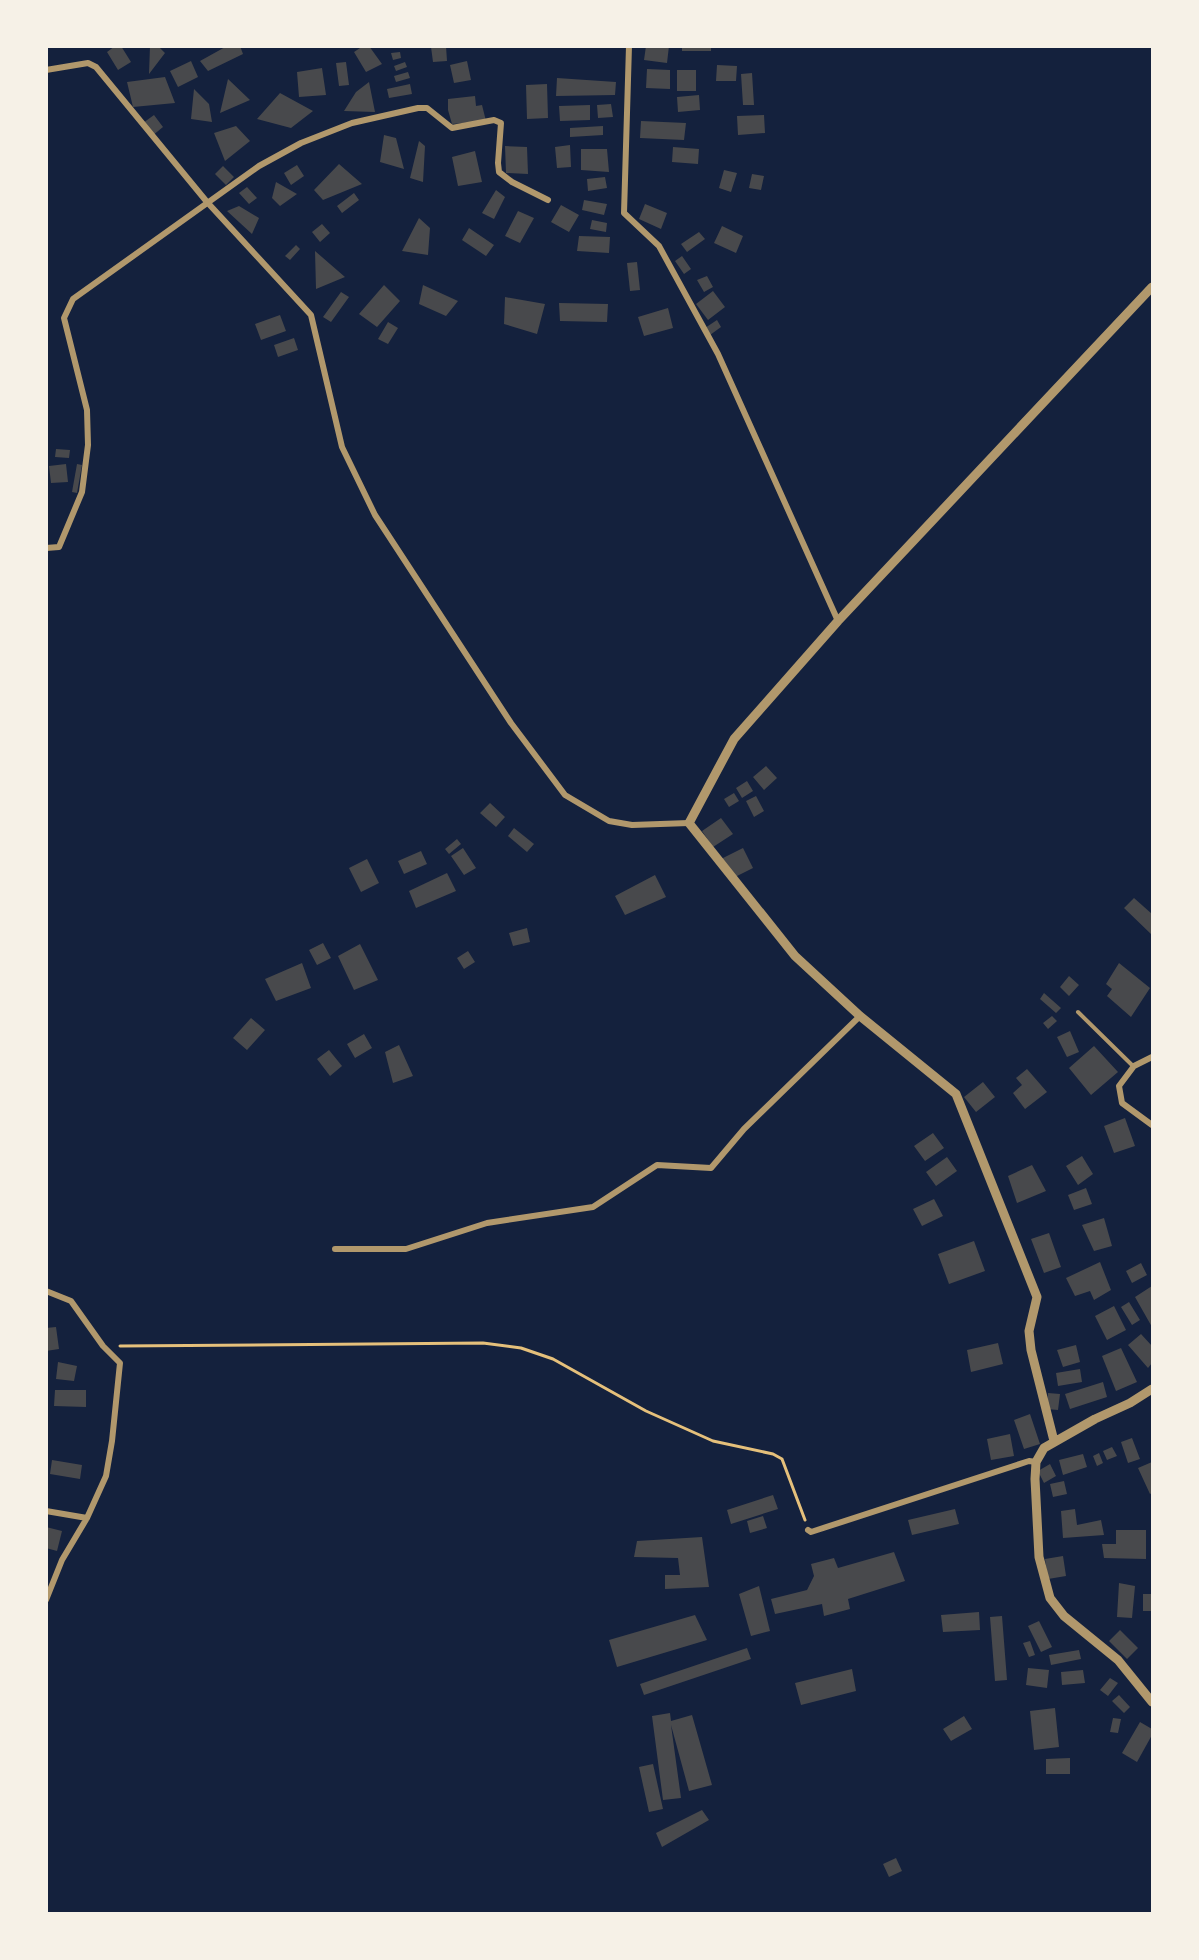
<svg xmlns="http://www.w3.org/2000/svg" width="1199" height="1960" font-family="'Work Sans',sans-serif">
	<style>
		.building { fill: #48494c }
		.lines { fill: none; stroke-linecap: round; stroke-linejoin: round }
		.path { stroke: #e5c07b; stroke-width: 3 }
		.service { stroke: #b1986c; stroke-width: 4 }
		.minor { stroke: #b1986c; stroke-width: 6 }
		.tertiary { stroke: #b1986c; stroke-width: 9 }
	</style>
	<rect width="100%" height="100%" fill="#14213d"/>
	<path class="building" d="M115 46H121L131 62 118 70 107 52Z
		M150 46H158L165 53 149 74Z
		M227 46H240L243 54 208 71 200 61Z
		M363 46H369L382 64 366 72 354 52Z
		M446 46 447 61 433 62 431 47Z
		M646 46H669L667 63 644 60Z
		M682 46H711V51H682Z
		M400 52 401 58 393 60 391 53Z
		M191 61 198 77 178 87 170 71Z
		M467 61 471 80 454 83 450 65Z
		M346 62 349 85 339 86 336 63Z
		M405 62 407 67 396 71 394 66Z
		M717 65 737 66 736 81H716Z
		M322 68 326 95 299 97 297 72Z
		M647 69 670 70V89L646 88Z
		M677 70H696V91H677Z
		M408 72 410 78 396 82 394 76Z
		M752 73 754 105H743L741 74Z
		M165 77 175 103 133 107 127 82Z
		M557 78 616 82 615 95 556 96Z
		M228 79 250 100 220 113Z
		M369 82 375 112 344 111 356 92Z
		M410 84 412 94 389 98 387 89Z
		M547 84 548 118 527 119 526 85Z
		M194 89 209 104 212 122 191 119Z
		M280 93 313 111 291 128 257 119Z
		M699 95 700 110 678 112 677 97Z
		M475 96 476 106 482 105 486 121 452 124 448 110V99Z
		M611 104 613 117 598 118 597 105Z
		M590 105V120L560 121 559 106Z
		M154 115 163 127 152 136 143 123Z
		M764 115 765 133 738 135 737 116Z
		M641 121 686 123 684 140 640 138Z
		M236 126 250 141 225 161 214 133Z
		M603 126V135L570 137V128Z
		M384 135 396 138 404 169 380 162Z
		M419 141 425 146 423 182 410 178Z
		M570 145 571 167 557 168 555 147Z
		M505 146 527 147 528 174 506 173Z
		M673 147 699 149 698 164 672 162Z
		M581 149H607L609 172 581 170Z
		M475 151 482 182 458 186 452 157Z
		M339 164 362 184 323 200 314 190Z
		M297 165 304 176 291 185 284 173Z
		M223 166 234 177 226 185 215 174Z
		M724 170 737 173 731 192 719 188Z
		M752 174 764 176 761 190 749 188Z
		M605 177 607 188 588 191 587 179Z
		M276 182 297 194 280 206 272 198Z
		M247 187 257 198 249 204 239 193Z
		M496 190 505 197 494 219 482 213Z
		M354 193 359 200 342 213 337 206Z
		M584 200 607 204 604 215 582 210Z
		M645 204 667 213 661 229 639 219Z
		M561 205 579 215 569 232 551 222Z
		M239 206 259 218 252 234 227 211Z
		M518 211 534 218 520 243 505 236Z
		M419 218 430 228 428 255 402 251Z
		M592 220 607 223 606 232 590 229Z
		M322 224 330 233 320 242 312 232Z
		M722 226 743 236 736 253 714 243Z
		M469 228 494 245 486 256 462 240Z
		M699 232 705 239 687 252 681 244Z
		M579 236 610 237 609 253 577 251Z
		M296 245 300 249 290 260 285 256Z
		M315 251 345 277 316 289Z
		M682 256 691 269 684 274 675 261Z
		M637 262 640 290 630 291 627 263Z
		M707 276 713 287 704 292 697 280Z
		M384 285 400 301 377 327 359 314Z
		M423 285 458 301 446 316 419 304Z
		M713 291 725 307 708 320 696 304Z
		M341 292 349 297 331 322 323 317Z
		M505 297 545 304 537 334 504 324Z
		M559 303 608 304 607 322 560 321Z
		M668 308 673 328 644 336 638 317Z
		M280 315 286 331 261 340 255 324Z
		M717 320 721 327 710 335 705 328Z
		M388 322 398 328 388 344 378 339Z
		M294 338 298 350 278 357 274 345Z
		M56 449 70 450 69 458 55 457Z
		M66 464 68 482 51 483 49 466Z
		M77 464 82 465 77 493 72 492Z
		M766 766 777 778 764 790 753 777Z
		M747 781 753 791 742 798 736 788Z
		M734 793 739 801 729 807 724 799Z
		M756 796 764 811 754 817 746 801Z
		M490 803 505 817 496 827 480 813Z
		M721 818 733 834 713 847 702 831Z
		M514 828 534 844 527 852 508 836Z
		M457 839 461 844 449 854 445 849Z
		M463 848 476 868 464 875 451 856Z
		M743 848 753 868 729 880 719 860Z
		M421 851 427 864 404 874 398 861Z
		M367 859 379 883 361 892 349 868Z
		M447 873 456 891 416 908 409 891Z
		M655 875 666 897 625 915 615 896Z
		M1134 898 1152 914V935L1124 908Z
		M527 928 530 942 513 946 509 933Z
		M323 943 331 958 317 965 309 950Z
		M360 944 378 980 354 990 338 956Z
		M468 951 475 962 464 969 457 958Z
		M302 963 311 988 276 1001 265 979Z
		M1119 963 1150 988 1131 1017 1107 996 1112 989 1106 984Z
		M1069 976 1079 985 1069 996 1060 987Z
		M1044 993 1061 1008 1056 1013 1040 999Z
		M1052 1016 1057 1021 1048 1029 1043 1023Z
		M251 1018 265 1030 247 1050 233 1038Z
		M1070 1031 1079 1052 1067 1057 1057 1037Z
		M364 1034 372 1048 355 1058 347 1044Z
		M399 1045 413 1076 393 1083 385 1052Z
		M1094 1046 1118 1072 1091 1095 1069 1068Z
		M329 1050 342 1066 330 1076 317 1059Z
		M1027 1069 1047 1092 1025 1109 1013 1093 1022 1085 1016 1078Z
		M983 1082 995 1097 976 1112 964 1097Z
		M1125 1118 1135 1146 1114 1153 1104 1126Z
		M933 1133 944 1148 925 1161 914 1146Z
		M1082 1156 1093 1174 1078 1185 1066 1166Z
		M947 1157 957 1171 936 1186 926 1172Z
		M1032 1165 1046 1191 1017 1203 1008 1176Z
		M1086 1188 1092 1204 1074 1210 1068 1195Z
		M934 1199 943 1216 922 1226 913 1209Z
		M1104 1218 1112 1246 1094 1251 1082 1225Z
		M1049 1233 1061 1267 1044 1273 1031 1239Z
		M974 1241 985 1271 949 1284 938 1254Z
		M1100 1262 1111 1290 1094 1300 1090 1291 1075 1296 1066 1278Z
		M1141 1263 1147 1275 1132 1283 1126 1271Z
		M1152 1286V1327L1135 1297Z
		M1129 1302 1140 1320 1132 1325 1121 1307Z
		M1114 1306 1126 1330 1107 1340 1095 1316Z
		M56 1327 59 1349 46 1351V1328Z
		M1141 1334 1152 1346V1363L1148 1368 1128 1345Z
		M998 1343 1003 1364 971 1372 967 1350Z
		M1076 1345 1080 1362 1063 1367 1057 1350Z
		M1121 1348 1137 1382 1116 1391 1102 1356Z
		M58 1362 77 1366 74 1381 56 1379Z
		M1080 1369 1082 1382 1058 1386 1056 1373Z
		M1103 1382 1107 1397 1070 1409 1065 1394Z
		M55 1390H86V1407L54 1406Z
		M1048 1393 1060 1394 1058 1410 1047 1409Z
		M1030 1414 1040 1444 1024 1449 1014 1420Z
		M1010 1434 1014 1456 991 1460 987 1439Z
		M1132 1438 1140 1459 1128 1463 1121 1442Z
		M1112 1447 1117 1456 1107 1460 1103 1451Z
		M1099 1453 1103 1463 1097 1466 1093 1456Z
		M1083 1454 1087 1467 1063 1475 1059 1460Z
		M52 1460 82 1465 80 1479 50 1474Z
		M1152 1462V1493L1150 1494 1138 1468Z
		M1050 1464 1056 1476 1044 1483 1038 1471Z
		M1064 1481 1067 1494 1053 1497 1050 1484Z
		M773 1495 778 1509 731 1524 727 1510Z
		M955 1509 959 1524 912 1535 908 1520Z
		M1075 1509 1077 1525 1101 1520 1104 1535 1063 1538 1061 1511Z
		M763 1516 767 1528 750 1533 747 1521Z
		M46 1527 62 1531 57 1551 46 1548Z
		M1116 1530H1146V1559L1104 1558 1102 1544H1116Z
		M702 1537 709 1587 665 1589V1575H680L678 1558 634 1557 637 1541Z
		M894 1552 905 1581 848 1599 850 1609 824 1616 822 1604 775 1614 771 1599 807 1590 814 1576 811 1564 834 1558 838 1568Z
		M1063 1556 1066 1576 1048 1579 1045 1559Z
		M1119 1583 1135 1586 1132 1618 1117 1617Z
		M759 1586 770 1631 751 1636 739 1594Z
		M1143 1594H1152V1611H1143Z
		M979 1612 980 1630 943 1632 941 1615Z
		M695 1615 707 1640 617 1667 609 1640Z
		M1002 1616 1007 1680 995 1681 990 1617Z
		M1039 1621 1052 1647 1041 1652 1028 1626Z
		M1120 1630 1138 1648 1127 1659 1109 1641Z
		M1030 1641 1035 1655 1029 1657 1023 1643Z
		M747 1648 751 1659 644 1695 640 1684Z
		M1079 1650 1081 1659 1051 1665 1049 1655Z
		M1028 1668 1049 1670 1047 1688 1026 1685Z
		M852 1669 856 1691 801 1705 795 1683Z
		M1083 1670 1085 1683 1062 1685 1061 1672Z
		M1110 1678 1118 1683 1108 1696 1100 1690Z
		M1119 1695 1130 1707 1124 1713 1112 1701Z
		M1055 1708 1059 1747 1034 1750 1030 1711Z
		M670 1713 671 1721 692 1715 712 1785 689 1791 671 1725 681 1798 663 1800 652 1716Z
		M964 1716 972 1729 951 1741 943 1729Z
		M1113 1718 1121 1719 1118 1733 1110 1732Z
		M1140 1722 1152 1729V1735L1137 1762 1122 1753Z
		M1070 1758V1774H1046V1759Z
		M653 1764 663 1809 649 1812 639 1767Z
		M702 1810 709 1820 662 1847 656 1833Z
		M896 1858 902 1871 889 1877 883 1864Z"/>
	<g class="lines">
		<path class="path" d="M120 1346 483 1343 521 1348 553 1359 646 1411 713 1441 773 1454 782 1459 805 1520"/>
		<path class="service" d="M1078 1012 1133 1066"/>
		<path class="minor" d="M629 46 624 213 659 246 718 354 838 621
			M46 70 88 63 96 67 207 202 311 315 342 447 375 515 511 723 565 795 609 821 632 825 689 823
			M46 548 59 547 82 492 88 445 87 410 64 318 73 299 259 166 301 143 352 123 418 108H427L452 128 494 120 501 123 498 163 499 172 512 182 548 200
			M1152 1057 1134 1066 1119 1086 1122 1103 1152 1125
			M335 1249H406L487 1223 593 1207 657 1165 711 1168 744 1129 860 1016
			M46 1291 71 1301 103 1346 120 1363 112 1441 106 1476 87 1518 62 1560 46 1600
			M46 1511 87 1518
			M808 1530 811 1532 1029 1461 1036 1462"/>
		<path class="tertiary" d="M1152 1389 1130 1403 1095 1419 1044 1448 1036 1462 1035 1479 1039 1557 1050 1598 1064 1616 1118 1660 1152 1702
			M1054 1441 1031 1350 1029 1331 1037 1297 956 1094 860 1016 795 956 689 823 734 739 838 621 1152 287"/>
	</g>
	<rect width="1199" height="1960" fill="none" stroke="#f6f1e7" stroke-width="96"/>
</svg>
